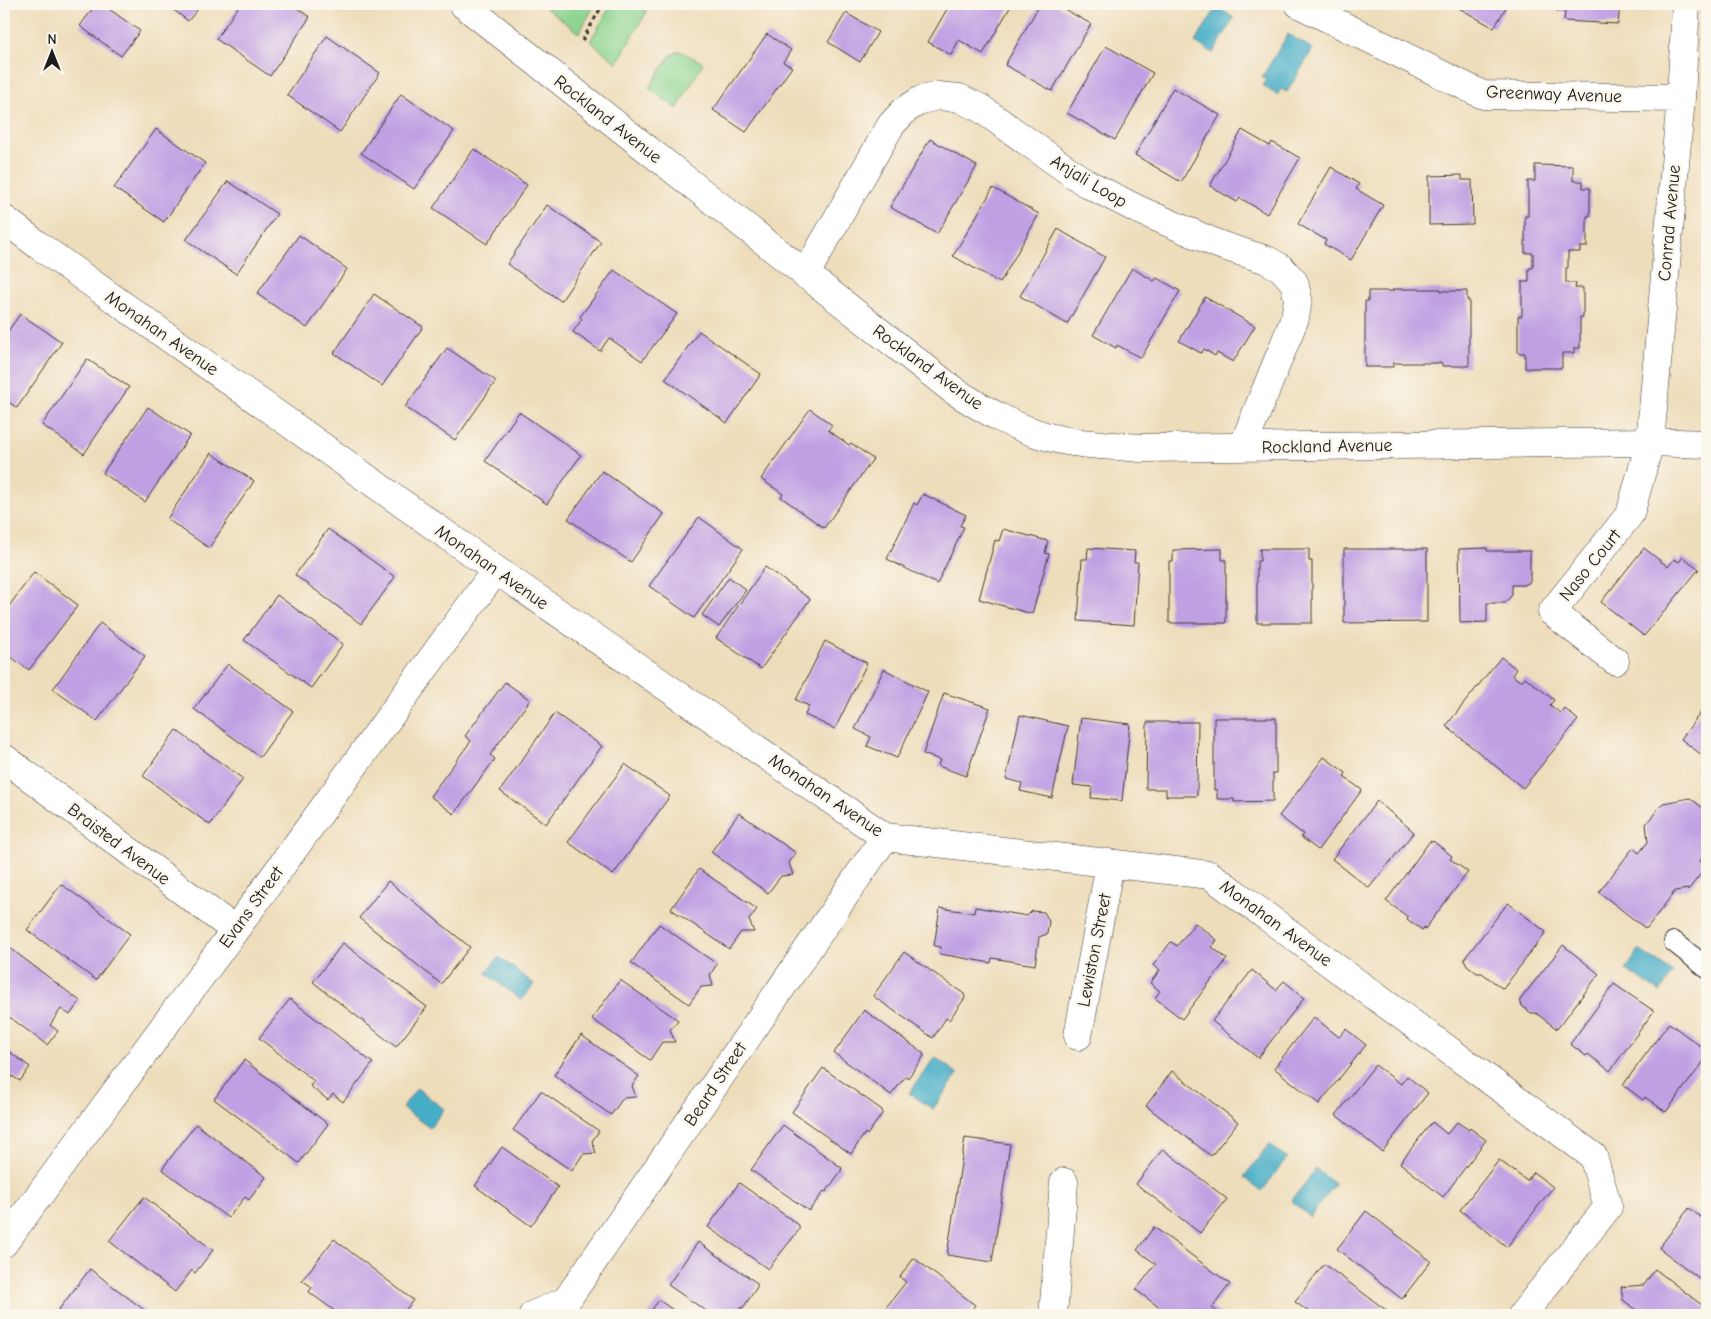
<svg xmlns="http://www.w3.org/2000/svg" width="1711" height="1319" font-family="'Comic Neue',sans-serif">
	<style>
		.green { fill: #8bd48f; stroke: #547856 }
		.water { fill: #47aec7; stroke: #326572 }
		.building { fill: #c0a0e3 }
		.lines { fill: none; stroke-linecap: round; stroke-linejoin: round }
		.service-casing { stroke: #3c3934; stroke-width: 22 }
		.minor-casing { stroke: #3c3934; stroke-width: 29 }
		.tertiary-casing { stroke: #3c3934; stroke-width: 29 }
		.path { stroke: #3c3934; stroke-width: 3; stroke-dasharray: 4 4; stroke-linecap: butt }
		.service { stroke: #fff; stroke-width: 20 }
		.minor { stroke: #fff; stroke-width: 28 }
		.tertiary { stroke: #fff; stroke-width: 28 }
		.labels { text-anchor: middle; stroke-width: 5; stroke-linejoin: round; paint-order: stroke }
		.street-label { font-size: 18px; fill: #1c1c1c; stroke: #fbf7ec }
	</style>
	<rect width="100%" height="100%" fill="#fbf7ec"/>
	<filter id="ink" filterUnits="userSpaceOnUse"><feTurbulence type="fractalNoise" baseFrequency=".02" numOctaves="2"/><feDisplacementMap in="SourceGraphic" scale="10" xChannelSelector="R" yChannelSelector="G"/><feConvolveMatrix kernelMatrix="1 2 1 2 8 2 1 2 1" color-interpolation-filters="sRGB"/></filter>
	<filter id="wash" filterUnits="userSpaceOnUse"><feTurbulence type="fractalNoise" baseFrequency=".0096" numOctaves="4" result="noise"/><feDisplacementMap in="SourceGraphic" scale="20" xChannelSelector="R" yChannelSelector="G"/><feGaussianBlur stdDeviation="1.12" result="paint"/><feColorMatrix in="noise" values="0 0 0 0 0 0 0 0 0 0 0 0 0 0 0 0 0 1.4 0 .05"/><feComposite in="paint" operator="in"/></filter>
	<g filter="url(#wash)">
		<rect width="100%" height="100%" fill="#edb"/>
		<path class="green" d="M541 4H595L579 33Z
			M612 4H642L645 8 646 13 617 63 590 41Z
			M680 51 703 63 677 109 649 88 671 55Z"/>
		<path class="water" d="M1217 7 1234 18 1213 53 1195 42Z
			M1288 34 1313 49 1287 92 1281 89 1277 95 1263 86 1266 80 1262 77Z
			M1639 950 1673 972 1660 992 1626 970Z
			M499 957 534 984 521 1000 486 973Z
			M935 1057 958 1074 933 1109 909 1093Z
			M417 1088 444 1109 430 1128 402 1108Z
			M1269 1144 1287 1158 1262 1191 1244 1177Z
			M1316 1169 1335 1184 1310 1217 1291 1201Z"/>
		<g id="blocks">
			<path class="building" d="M96 4H102L140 31 121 56 80 26Z
				M166 4H202L188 21Z
				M240 4H291L310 17 270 76 216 39Z
				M950 4H1012L983 54 959 40 951 55 928 42Z
				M1040 4H1055L1091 24 1052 91 1005 65Z
				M1452 4H1508L1494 28Z
				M1558 4H1620L1618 24 1564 21 1565 12 1557 11Z
				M846 13 878 32 860 62 828 42Z
				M767 34 791 50 783 62 792 67 746 132 713 110Z
				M327 36 380 73 340 132 287 95Z
				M1106 46 1153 73 1115 140 1067 113Z
				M1173 88 1220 115 1181 182 1135 155Z
				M401 94 454 131 414 189 361 153Z
				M156 129 205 163 164 222 114 188Z
				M1242 130 1270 146 1272 142 1300 158 1267 214 1240 198 1237 202 1210 186Z
				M930 139 977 166 937 234 890 207Z
				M474 149 527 185 487 244 433 208Z
				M1535 165 1573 166V181H1583V188H1590V216H1587V247H1580V252H1568V268H1566V283H1576L1575 288H1583V317H1580V348H1574V353H1562V368H1525V353H1518V316H1522V282H1529V268H1533V253H1525V216H1528V181H1535Z
				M1331 167 1359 184 1356 189 1383 205 1351 260 1324 244 1326 240 1298 224Z
				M1462 175V180H1472L1473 224 1429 225V176Z
				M228 181 277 214 236 274 186 240Z
				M993 188 1039 214 1000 283 953 256Z
				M547 205 601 242 561 301 507 264Z
				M1058 229 1105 257 1067 324 1020 296Z
				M299 235 347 269 307 328 257 294Z
				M1132 268 1154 281 1157 278 1180 291 1141 358 1117 345 1116 348 1093 335Z
				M614 270 677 314 642 361 609 338 600 351 573 332 582 319 580 317Z
				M1393 289H1441V291H1467V300H1469V366H1442V363H1393V367H1365V301H1368V291H1393Z
				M374 294 423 327 382 386 334 353Z
				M1205 297 1255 326 1233 362 1217 353 1215 356 1204 349 1201 353 1179 341Z
				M20 314 62 342 17 408 4 399V337Z
				M699 331 761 374 727 423 665 379Z
				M447 348 496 381 455 440 405 407Z
				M87 359 129 387 84 454 42 425Z
				M148 407 190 435 145 502 103 473Z
				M810 409 832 425 828 430 849 445 851 443 873 459 824 528 781 497 783 494 761 479Z
				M519 412 581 455 547 504 485 461Z
				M211 453 254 481 209 548 167 519Z
				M602 471 664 514 631 562 568 519Z
				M923 494 966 515 960 526 964 527 937 584 887 559 914 503 917 505Z
				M699 517 743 549 694 618 649 586Z
				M328 529 395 577 361 624 295 575Z
				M1003 529 1048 541 1045 553 1049 554 1032 614 979 599 995 540 999 541Z
				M1088 548 1135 551 1134 562H1138L1134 625 1078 621 1082 559H1087Z
				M1487 548V551H1530V582L1524 585H1512V595L1505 603H1487V622L1460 623 1459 549Z
				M1644 548 1668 567 1674 559 1679 562 1683 557 1699 569 1644 636 1601 602Z
				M1222 549V560H1226V623H1169V561H1173V550Z
				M1260 549H1309V561H1312V623H1257V561H1260Z
				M1344 549H1427V622L1344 623Z
				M765 567 810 599 761 669 716 638Z
				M34 572 78 605 29 670 4 652V613Z
				M729 577 746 590 719 627 702 615Z
				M277 595 343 644 311 688 244 640Z
				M100 623 145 656 97 721 53 689Z
				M825 641 867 663 835 729 805 715 809 706 796 700Z
				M1501 657 1516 669 1512 675 1521 682 1525 677 1554 700 1550 705 1560 713 1564 708 1578 720 1523 788 1446 726Z
				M228 664 293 711 260 757 194 709Z
				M884 669 928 692 897 758 867 746 871 737 855 729Z
				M505 682 530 700 490 755 495 759 454 814 430 796 471 741 465 736Z
				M944 693 990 708 966 776 938 766 940 760 923 754Z
				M1707 704V759L1681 739Z
				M555 713 602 746 546 824 500 791Z
				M1020 715 1068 726 1052 798 1020 791 1022 783 1006 779Z
				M1081 718 1130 724 1122 801 1091 798 1092 787 1073 785Z
				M1214 718H1276V773H1273V801L1234 802V799H1217V790H1214Z
				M1147 722H1198L1197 796H1166V789H1146Z
				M176 730 243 779 210 825 143 776Z
				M1324 757 1346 773 1344 777 1362 790 1318 850 1301 837 1303 834 1279 816Z
				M625 764 670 796 613 875 568 842Z
				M1690 798 1707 811V852L1700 861 1707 866 1689 889 1675 891 1646 929 1599 892 1633 848 1639 853 1648 842 1646 824 1663 803Z
				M1377 801 1414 832 1369 888 1332 859Z
				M739 813 796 853 789 863 793 875 781 876 768 893 711 852Z
				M1430 841 1432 842 1433 841 1452 856 1450 859 1468 872 1425 929 1424 927 1422 930 1407 919 1408 917 1386 901Z
				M699 869 757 909 749 920 754 932H741L729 949 671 909Z
				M388 881 470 947 441 984 359 918Z
				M61 884 130 934 96 980 27 930Z
				M1508 903 1546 932 1503 989 1482 973H1477L1467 965 1464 959Z
				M975 907 1027 916 1032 911 1044 912 1049 921 1047 934 1039 937 1035 965 992 958 991 963 940 954 941 947 934 946 940 908 974 913Z
				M1195 923 1217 940 1212 947 1227 959 1182 1019 1155 998 1160 991 1150 983 1160 970 1153 965 1171 942 1177 946Z
				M659 924 717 964 710 975 713 986 701 987 689 1004 631 963Z
				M343 943 427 1007 396 1047 313 982Z
				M1563 945 1599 974 1557 1029 1536 1013H1531L1522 1006 1520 1000Z
				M10 948 80 1001 70 1015 61 1009 50 1025 58 1031 47 1045 4 1013V956Z
				M904 952 964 994 965 998 949 1020 946 1018 933 1038 873 996Z
				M1252 970 1276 990 1284 981 1304 998 1258 1058 1212 1021Z
				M620 980 678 1020 670 1030 675 1042H662L650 1060 592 1019Z
				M1614 984 1654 1011 1610 1071 1588 1054 1586 1056 1570 1044Z
				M290 999 373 1063 343 1102 333 1094 328 1100 310 1086 314 1081 259 1038Z
				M864 1010 923 1053 924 1056 908 1078 906 1076 891 1095 834 1053Z
				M1314 1017 1339 1037 1346 1029 1366 1045 1319 1104 1274 1068Z
				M1669 1023 1707 1051V1057L1666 1112 1645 1097 1643 1100 1623 1085Z
				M581 1035 639 1076 632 1086 636 1097 623 1098 611 1115 554 1075Z
				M4 1048 30 1067 20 1081 12 1076 4 1087Z
				M244 1060 328 1124 299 1163 214 1099Z
				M1375 1065 1401 1084 1407 1076 1428 1093 1382 1152 1336 1115Z
				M823 1068 882 1110V1114L867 1135 865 1133 851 1154 792 1112Z
				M1172 1071 1238 1122 1211 1156 1146 1106Z
				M541 1091 599 1131 592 1141 596 1153 583 1154 572 1171 513 1130Z
				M1432 1122 1447 1134 1457 1122 1469 1130 1470 1128 1486 1140 1443 1197 1400 1163Z
				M196 1124 266 1177 249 1200 245 1197 228 1218 162 1169Z
				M783 1125 842 1168 841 1171 826 1192 824 1191 809 1211 751 1170Z
				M965 1138 1010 1144 992 1262 947 1255Z
				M502 1147 558 1187 531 1226 475 1186Z
				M1163 1149 1227 1199 1200 1233 1136 1184Z
				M1499 1160 1527 1181 1533 1172 1553 1187 1507 1247 1460 1210Z
				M739 1183 799 1225V1230L768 1269 708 1227Z
				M144 1197 213 1250 195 1273 192 1270 175 1292 109 1241Z
				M1689 1208 1707 1222V1284L1659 1248Z
				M1366 1211 1431 1261 1402 1299 1337 1249Z
				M1154 1227 1230 1284 1212 1308 1222 1315H1169L1136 1290 1156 1264 1137 1250Z
				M334 1239 413 1300 402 1315H340L309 1292 312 1287 302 1280Z
				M698 1242 757 1283V1287L743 1308 741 1307 735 1315H712L668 1285Z
				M914 1258 975 1305 968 1315H880L906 1282 900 1277Z
				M1324 1264 1390 1313 1389 1315H1313L1295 1302Z
				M90 1269 151 1315H58L56 1313Z
				M1655 1269 1707 1309 1704 1315H1644L1623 1300 1621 1287 1644 1285Z
				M659 1300 680 1315H648Z"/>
		</g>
	</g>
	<g filter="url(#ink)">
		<use href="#blocks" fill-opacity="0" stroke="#3c3934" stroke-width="1"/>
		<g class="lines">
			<defs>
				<path id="service" d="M1674 942 1707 968"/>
				<path id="minor" d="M1299 4 1483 95 1681 98
					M4 219 38 245 496 570 885 837 1210 875 1593 1156 1608 1207 1522 1315
					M805 275 891 125 905 110 921 100 938 96 959 98 980 108 1086 183 1137 209 1220 245 1267 260 1281 268 1294 282 1298 299 1295 318 1243 446
					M1615 661 1552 612 1630 514 1650 442 1681 98 1686 4
					M4 758 235 930
					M1078 1036 1110 864
					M4 1243 235 930 496 570
					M533 1315 566 1301 885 837
					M1053 1315 1064 1182"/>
				<path id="tertiary" d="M463 4 953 390C983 409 1014 428 1049 437 1078 445 1110 445 1140 448L1650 442 1707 444"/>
			</defs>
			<use href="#service" class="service-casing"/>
			<use href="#minor" class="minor-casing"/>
			<use href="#tertiary" class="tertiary-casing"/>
			<path class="path" d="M582 41 603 4"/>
			<use href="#service" class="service"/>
			<use href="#minor" class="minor"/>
			<use href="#tertiary" class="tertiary"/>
		</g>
	</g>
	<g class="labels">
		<g class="street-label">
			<text transform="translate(1554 94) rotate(2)" y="6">Greenway Avenue</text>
			<text transform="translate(608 119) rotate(38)" y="6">Rockland Avenue</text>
			<text transform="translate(1089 181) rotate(31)" y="6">Anjali Loop</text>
			<text transform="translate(1669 223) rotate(-85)" y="6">Conrad Avenue</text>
			<text transform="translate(162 333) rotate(35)" y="6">Monahan Avenue</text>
			<text transform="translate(928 367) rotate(36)" y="6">Rockland Avenue</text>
			<text transform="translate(1327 446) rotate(-1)" y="6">Rockland Avenue</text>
			<text transform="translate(1590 565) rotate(-51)" y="6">Naso Court</text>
			<text transform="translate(492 567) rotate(35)" y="6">Monahan Avenue</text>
			<text transform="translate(826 795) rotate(34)" y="6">Monahan Avenue</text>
			<text transform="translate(119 844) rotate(37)" y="6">Braisted Avenue</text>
			<text transform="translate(251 907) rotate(-54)" y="6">Evans Street</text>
			<text transform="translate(1276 923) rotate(36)" y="6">Monahan Avenue</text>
			<text transform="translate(1094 950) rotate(-79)" y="6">Lewiston Street</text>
			<text transform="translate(715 1084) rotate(-56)" y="6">Beard Street</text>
		</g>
	</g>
	<rect width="1711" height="1319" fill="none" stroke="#fbf7ec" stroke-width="20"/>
	<g transform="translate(52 52)" stroke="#fbf7ec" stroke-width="4" paint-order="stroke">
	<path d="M0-4L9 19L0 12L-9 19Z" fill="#1c1c1c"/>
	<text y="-8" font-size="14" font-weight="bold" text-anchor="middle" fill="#1c1c1c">N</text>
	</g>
</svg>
